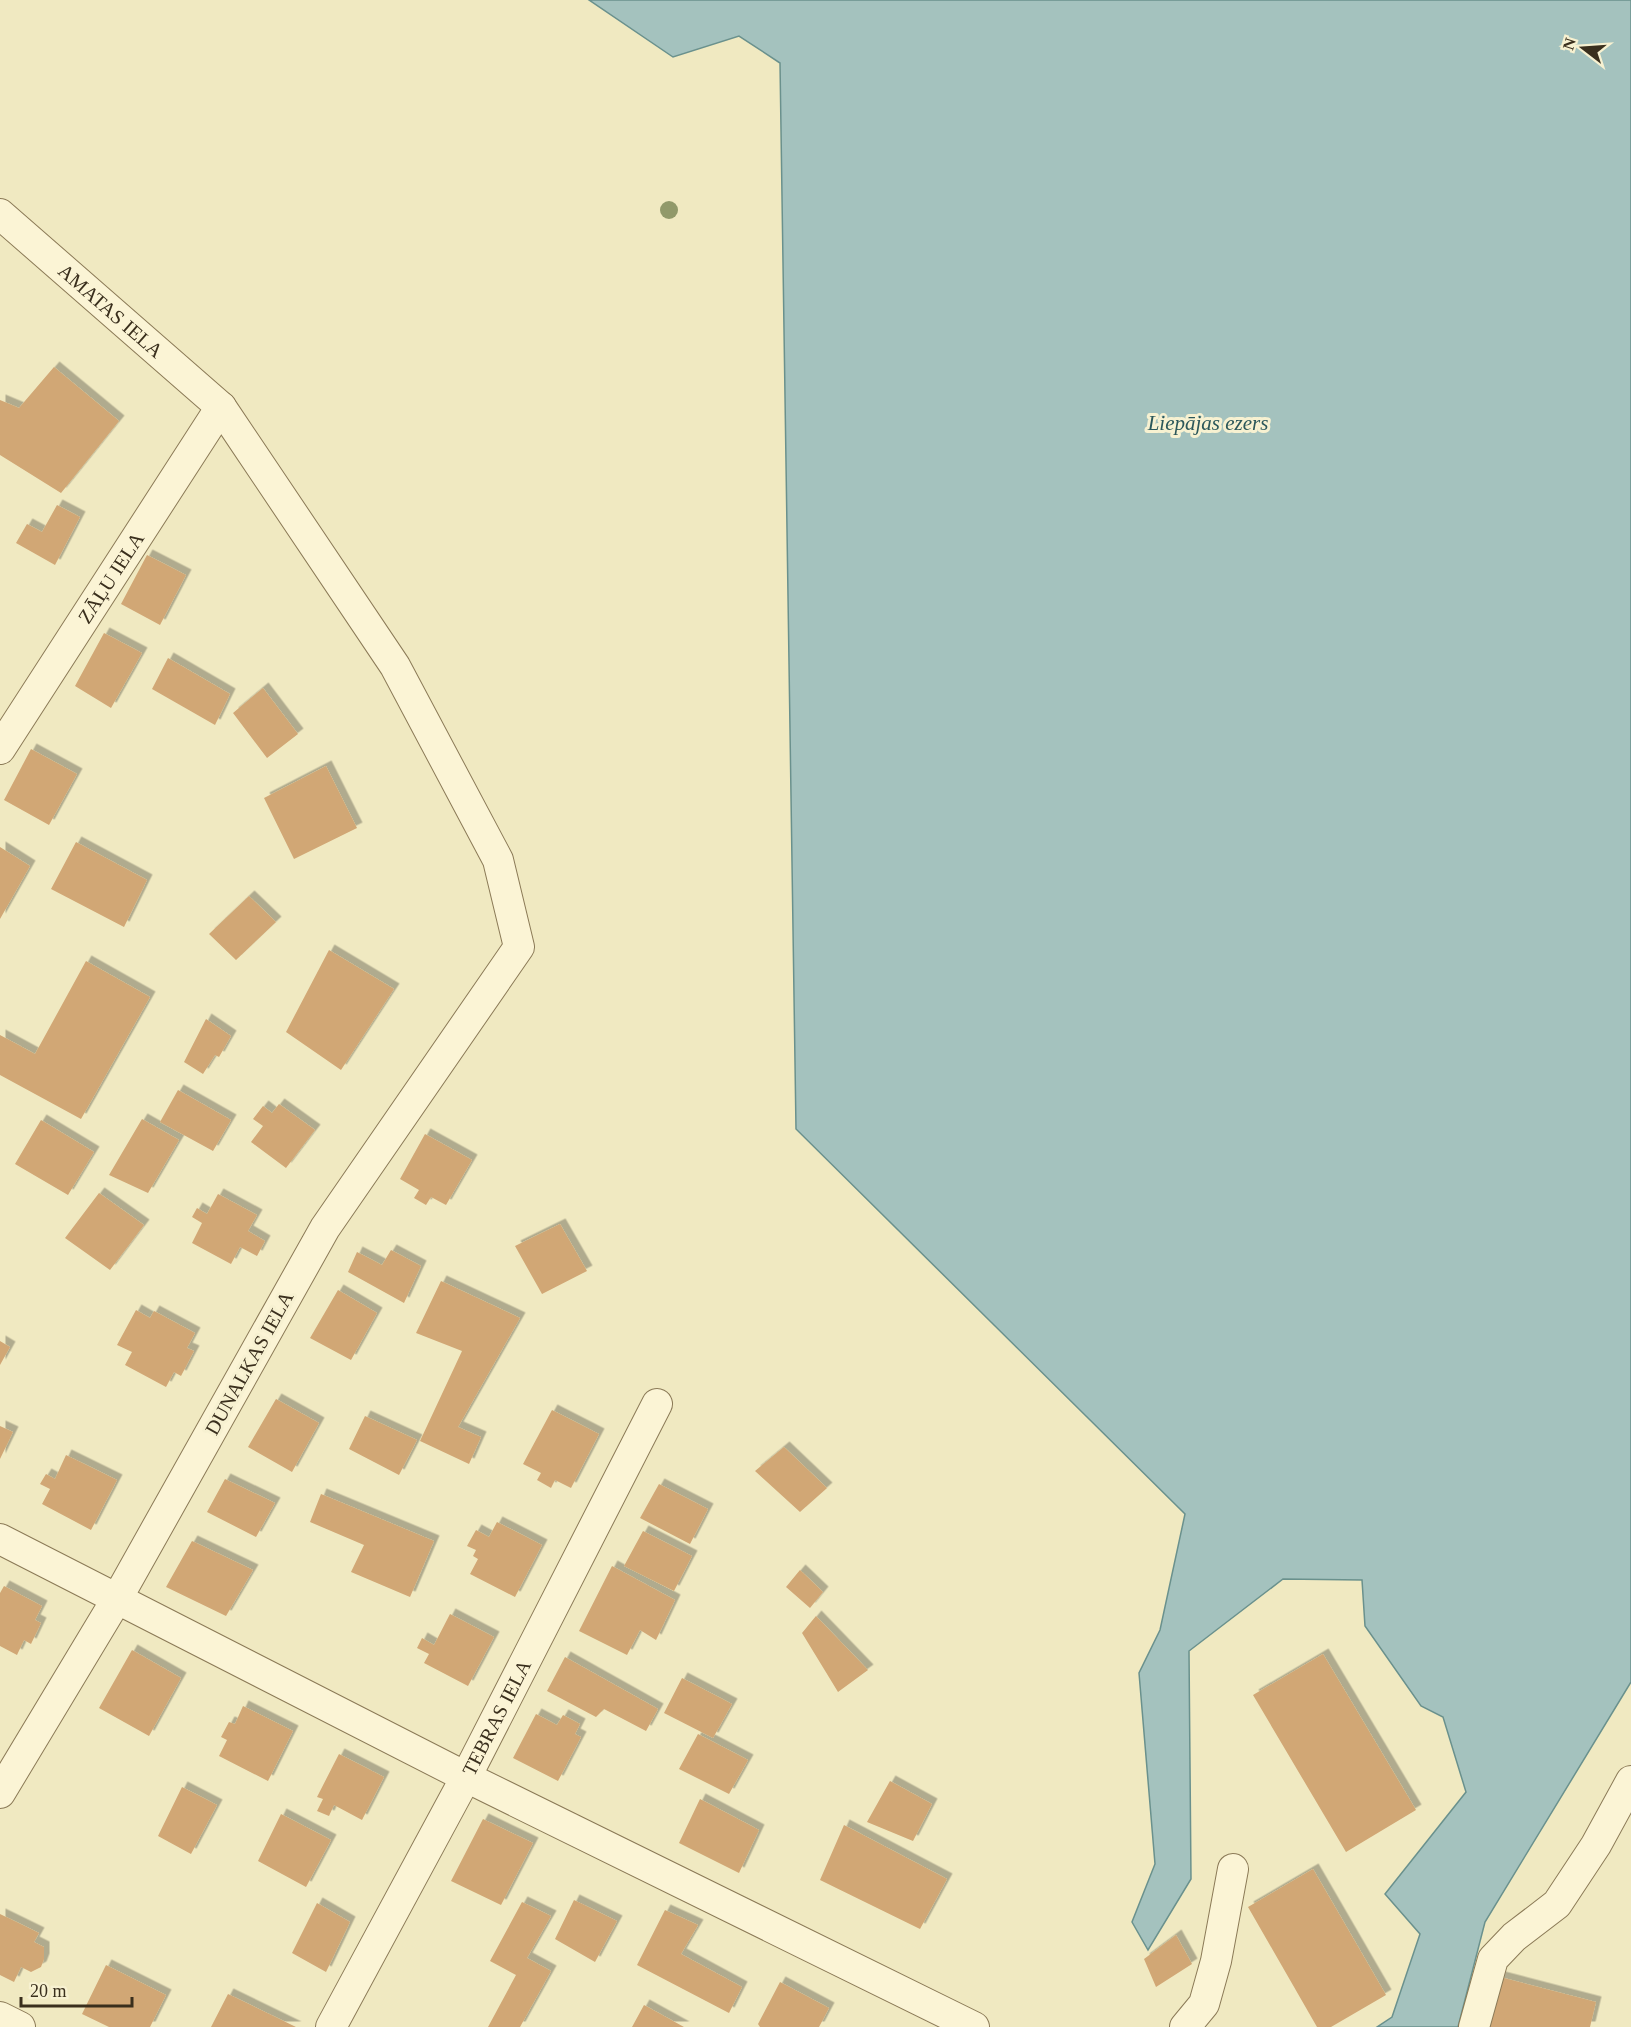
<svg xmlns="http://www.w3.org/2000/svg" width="1631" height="2027" font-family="'Times New Roman',serif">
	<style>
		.water { fill: #a4c2be; stroke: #6a918d; stroke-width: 1.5 }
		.building { fill: #d1a775; filter: url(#shadow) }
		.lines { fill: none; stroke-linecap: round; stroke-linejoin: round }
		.minor-casing { stroke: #8b7a57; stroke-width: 32 }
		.minor { stroke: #fbf4d5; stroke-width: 30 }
		.tree { fill: #91996a }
		.labels { text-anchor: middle; stroke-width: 6; stroke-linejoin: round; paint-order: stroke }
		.street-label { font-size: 20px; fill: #3a2f1d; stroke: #f7f1d1 }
		.water-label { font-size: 21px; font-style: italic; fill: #2b575a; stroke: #f7f1d1 }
	</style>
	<defs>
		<filter id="shadow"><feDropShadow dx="5.5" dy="-5.5" stdDeviation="0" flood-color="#0004"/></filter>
	</defs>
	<rect width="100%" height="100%" fill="#f0e9c1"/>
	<path class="water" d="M589 0H1631V1682L1485 1922 1458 2027H1377L1392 2017 1420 1934 1385 1894 1466 1792 1443 1717 1421 1706 1365 1626 1362 1580 1283 1579 1189 1651 1191 1879 1148 1950 1132 1922 1155 1864 1139 1673 1160 1630 1185 1514 796 1129 780 63 739 36 673 57Z"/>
	<path class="building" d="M54 367 119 421 61 493 0 455V400L19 408Z
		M57 505 80 517 55 565 16 543 27 524 42 532Z
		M147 555 186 575 160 625 121 604Z
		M104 633 142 653 111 708 75 686Z
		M168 658 230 694 215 725 152 689Z
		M263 688 298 734 267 758 233 713Z
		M31 749 77 774 49 825 4 800Z
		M326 766 357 828 294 859 264 798Z
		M76 842 147 880 124 927 51 889Z
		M0 847 30 866 0 919Z
		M249 896 276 922 236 960 209 934Z
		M329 950 394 989 341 1070 286 1032Z
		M86 961 150 997 81 1119 0 1075V1035L35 1054Z
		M206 1019 231 1036 219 1057 215 1055 203 1074 184 1062Z
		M178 1090 231 1120 213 1151 160 1122Z
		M279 1104 315 1130 286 1168 251 1142 263 1126 253 1119 263 1106 272 1113Z
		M142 1119 179 1140 148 1193 109 1175Z
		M41 1120 94 1152 68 1195 15 1164Z
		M425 1134 472 1160 446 1205 431 1197 426 1205 414 1198 419 1190 400 1179Z
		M99 1193 144 1225 110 1270 65 1238Z
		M218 1194 257 1215 248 1231 265 1241 257 1256 240 1247 231 1264 192 1243 202 1223 192 1217 197 1208 207 1214Z
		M560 1224 587 1271 542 1294 515 1246Z
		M391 1250 421 1266 404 1303 348 1272 357 1252 382 1265Z
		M441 1281 520 1318 458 1427 481 1437 469 1464 420 1441 462 1351 416 1333Z
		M338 1290 377 1313 351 1360 310 1338Z
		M136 1310 150 1318 154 1311 195 1333 187 1348 194 1351 181 1376 174 1372 166 1387 125 1365 132 1352 117 1345Z
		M0 1341 10 1347 0 1365Z
		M276 1399 319 1423 292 1472 248 1447Z
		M552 1410 599 1434 571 1488 555 1480 551 1488 537 1480 541 1473 523 1464Z
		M365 1416 417 1440 399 1475 349 1449Z
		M0 1426 13 1432 0 1459Z
		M784 1447 827 1488 800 1512 755 1471Z
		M66 1455 117 1480 91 1530 42 1504 50 1489 40 1484 46 1474 55 1479Z
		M225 1479 275 1503 256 1537 207 1512Z
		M659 1484 708 1509 690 1544 640 1518Z
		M321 1494 434 1541 410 1597 351 1572 364 1545 310 1522Z
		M497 1522 542 1545 515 1597 470 1574 478 1559 473 1556 476 1550 467 1546 476 1530 489 1537Z
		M643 1531 692 1556 674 1591 624 1566Z
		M192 1541 253 1570 226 1616 166 1587Z
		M612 1566 675 1600 656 1640 640 1630 627 1655 579 1631Z
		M800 1570 823 1592 810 1608 786 1587Z
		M4 1586 42 1606 35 1620 41 1623 31 1644 24 1640 17 1655 0 1646V1593Z
		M450 1614 494 1637 468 1686 424 1663 429 1654 417 1648 422 1638 434 1645Z
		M816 1616 868 1670 838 1692 802 1633Z
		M132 1650 181 1678 149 1736 99 1708Z
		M1323 1654 1416 1810 1346 1852 1253 1695Z
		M565 1657 658 1709 646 1731 604 1709 596 1717 547 1691Z
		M682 1678 732 1704 713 1738 664 1713Z
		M243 1706 293 1731 268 1781 219 1756 227 1740 221 1737 229 1722 235 1724Z
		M536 1714 557 1725 563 1715 580 1724 575 1734 581 1737 558 1781 513 1758Z
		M698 1734 748 1760 729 1794 679 1769Z
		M339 1754 384 1777 362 1820 334 1805 329 1816 317 1811 323 1799 317 1797Z
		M890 1781 932 1804 913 1841 867 1822Z
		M182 1787 217 1805 191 1854 158 1836Z
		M700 1799 759 1830 739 1873 679 1843Z
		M281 1814 331 1840 306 1887 258 1861Z
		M483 1819 533 1843 501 1905 451 1881Z
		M844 1825 947 1879 920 1929 820 1880Z
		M1313 1869 1386 1995 1331 2027H1317L1248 1907Z
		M574 1900 617 1921 595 1962 555 1939Z
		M522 1902 551 1916 527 1958 551 1971 520 2027H488L516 1975 490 1961Z
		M317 1903 350 1922 326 1972 292 1953Z
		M665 1910 698 1925 681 1954 742 1987 729 2013 637 1965Z
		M0 1914 39 1933 34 1942 44 1947V1959L41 1967 31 1972 21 1967 14 1982 0 1975Z
		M1176 1935 1192 1964 1156 1987 1144 1959Z
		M106 1965 166 1995 150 2027H109L82 2014Z
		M1500 1977 1596 2002 1590 2027H1487Z
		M780 1982 829 2008 819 2027H760L758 2024Z
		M228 1994 296 2027H211Z
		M644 2005 684 2027H632Z"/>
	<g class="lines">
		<defs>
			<g id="minor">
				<path id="s1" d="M0 214 221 407 395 666 498 860 519 947 325 1228 118 1597 0 1793"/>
				<path id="s2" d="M0 749 221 407"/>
				<path d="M0 1539 466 1777 974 2027"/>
				<path d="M0 2017 20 2027"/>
				<path id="s3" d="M331 2027 466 1777 657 1404"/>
				<path d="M1185 2027 1204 2004 1216 1961 1233 1869"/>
				<path d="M1474 2027 1493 1959 1514 1937 1557 1904 1596 1845 1631 1781"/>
			</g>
		</defs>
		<use href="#minor" class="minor-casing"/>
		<use href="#minor" class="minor"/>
	</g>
	<circle class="tree" cx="669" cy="210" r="9"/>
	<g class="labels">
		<g class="street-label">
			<text dy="7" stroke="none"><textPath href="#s1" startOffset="147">AMATAS IELA</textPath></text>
			<text dy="7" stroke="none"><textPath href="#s2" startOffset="204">ZĀĻU IELA</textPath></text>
			<text transform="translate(249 1363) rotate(-61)" y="7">DUNALKAS IELA</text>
			<text dy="7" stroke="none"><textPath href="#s3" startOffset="351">TEBRAS IELA</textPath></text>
		</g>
		<g class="water-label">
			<text x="1208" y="430">Liepājas ezers</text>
		</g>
	</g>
	<g transform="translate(1583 48) rotate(287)" stroke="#f7f1d1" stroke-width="4.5" paint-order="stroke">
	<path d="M0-4.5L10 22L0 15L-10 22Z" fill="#3a2f1d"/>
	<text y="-9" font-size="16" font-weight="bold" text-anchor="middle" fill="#3a2f1d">N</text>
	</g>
	<path d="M21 1997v9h111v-9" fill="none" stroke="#3a2f1d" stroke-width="3"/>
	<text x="30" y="1997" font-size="18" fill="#3a2f1d" stroke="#f7f1d1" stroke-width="4.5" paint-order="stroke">20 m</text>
</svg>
